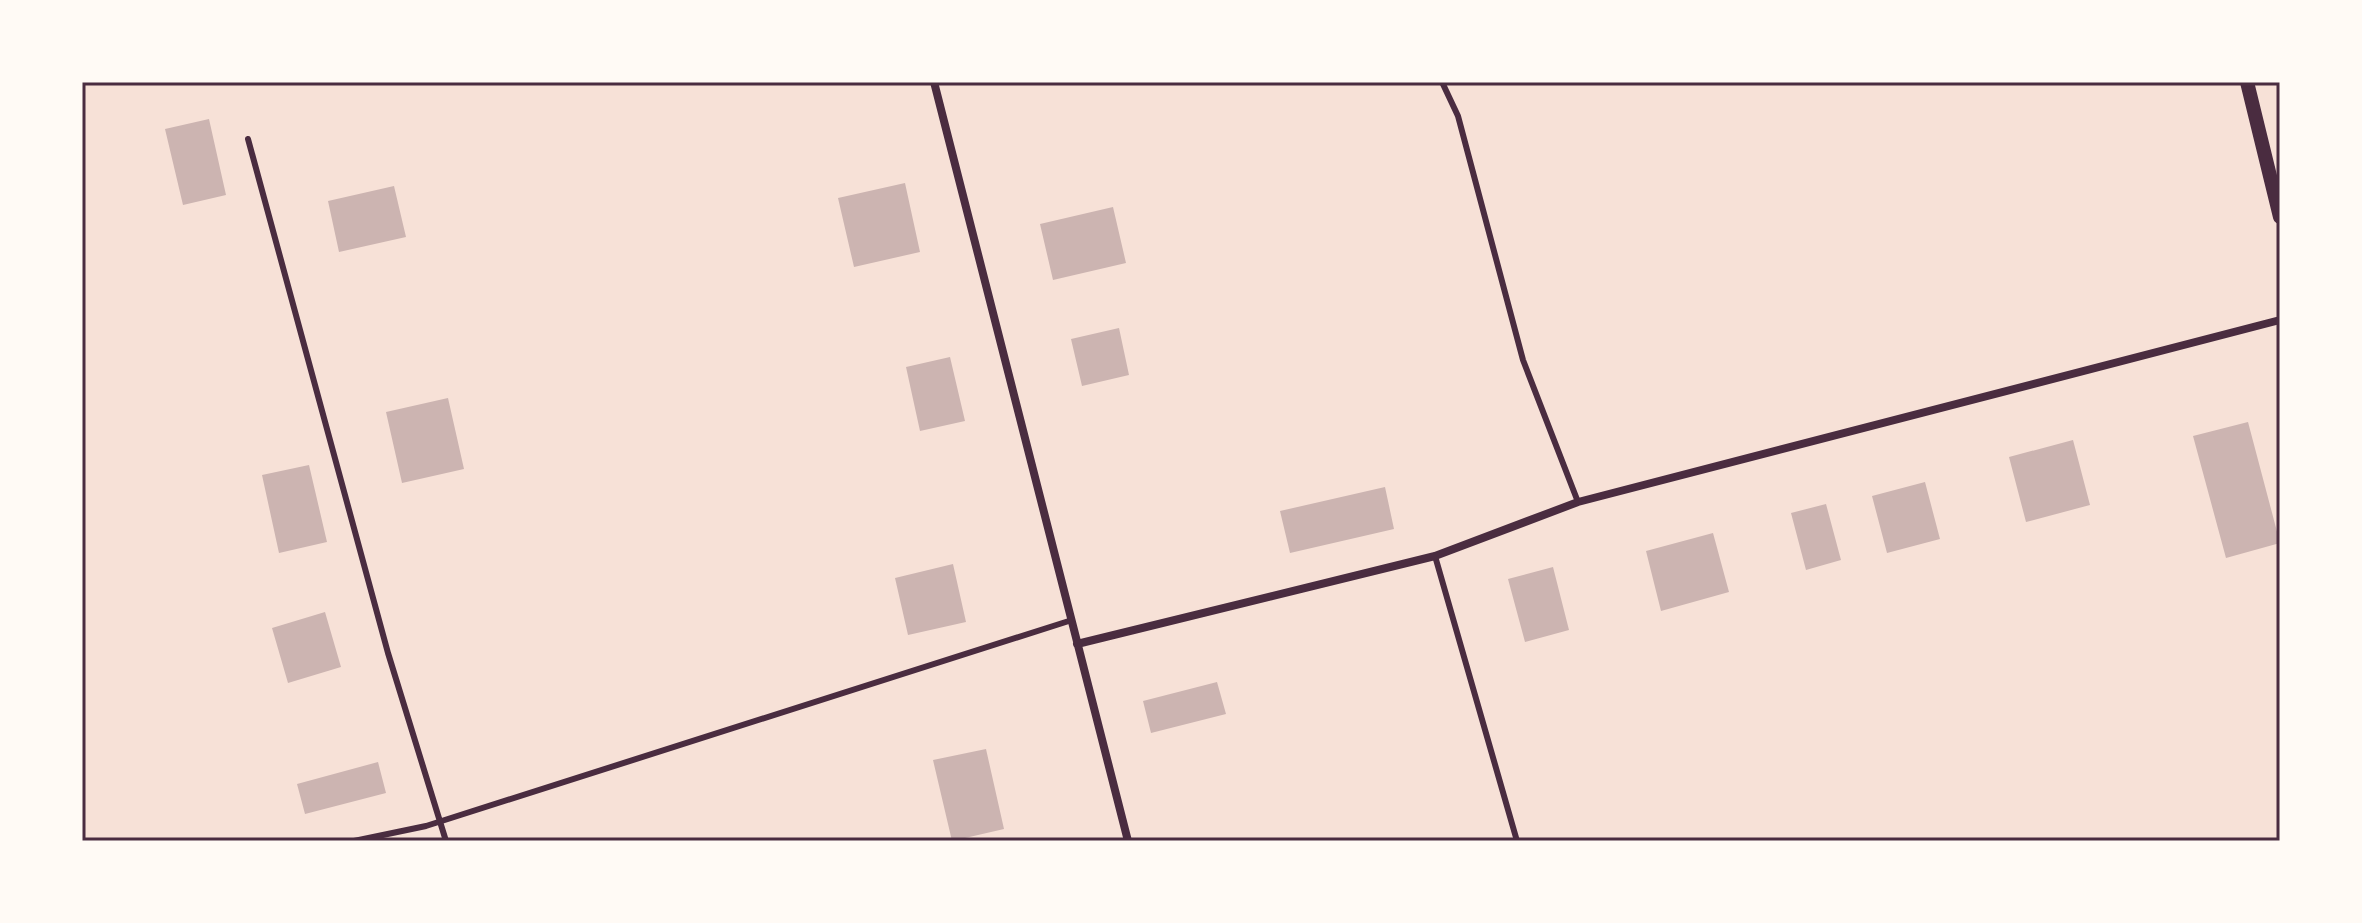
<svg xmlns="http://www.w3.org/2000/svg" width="2362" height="923" font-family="'Sofia Sans Condensed',sans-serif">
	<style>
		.building { fill: #ccb4b1 }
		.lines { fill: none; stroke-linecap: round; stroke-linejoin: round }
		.service { stroke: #4a2c40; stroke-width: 6 }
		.minor { stroke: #4a2c40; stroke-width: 8 }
		.tertiary { stroke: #4a2c40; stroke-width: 14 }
		.neatline { fill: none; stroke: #4a2c40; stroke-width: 3 }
	</style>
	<rect width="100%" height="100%" fill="#f7e1d7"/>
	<path class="building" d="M209 119 226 195 183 205 165 129Z
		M905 183 920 252 854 267 838 198Z
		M394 186 406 237 339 252 328 201Z
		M1113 207 1126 263 1053 280 1040 224Z
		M1119 328 1129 375 1082 386 1071 339Z
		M950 357 965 421 920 431 906 367Z
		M448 398 464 469 402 483 386 412Z
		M2248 422 2280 543 2226 558 2193 436Z
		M2073 440 2090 505 2026 522 2009 457Z
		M309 465 327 542 279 553 262 475Z
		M1925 482 1940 539 1887 553 1872 496Z
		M1385 487 1394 529 1290 553 1280 511Z
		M1826 504 1841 560 1806 570 1791 513Z
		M1713 533 1729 592 1661 611 1646 551Z
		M953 564 966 622 908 635 895 578Z
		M1553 567 1569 630 1525 642 1508 579Z
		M325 612 341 667 288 683 272 628Z
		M1217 682 1226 714 1151 733 1143 701Z
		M986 749 1004 829 952 841 933 760Z
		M378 762 386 793 305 814 297 784Z"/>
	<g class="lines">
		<path class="service" d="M1442 82 1458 116 1523 360 1578 502
			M248 139 388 653 446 841
			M1435 556 1517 841
			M354 841 426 826 1072 620"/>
		<path class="minor" d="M934 82 1128 841
			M1077 644 1435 556 1578 502 2280 320"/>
		<path class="tertiary" d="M2247 82 2280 217"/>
	</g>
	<rect width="2362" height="923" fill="none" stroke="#fffaf5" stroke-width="168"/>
	<rect x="84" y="84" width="2194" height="755" class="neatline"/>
</svg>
